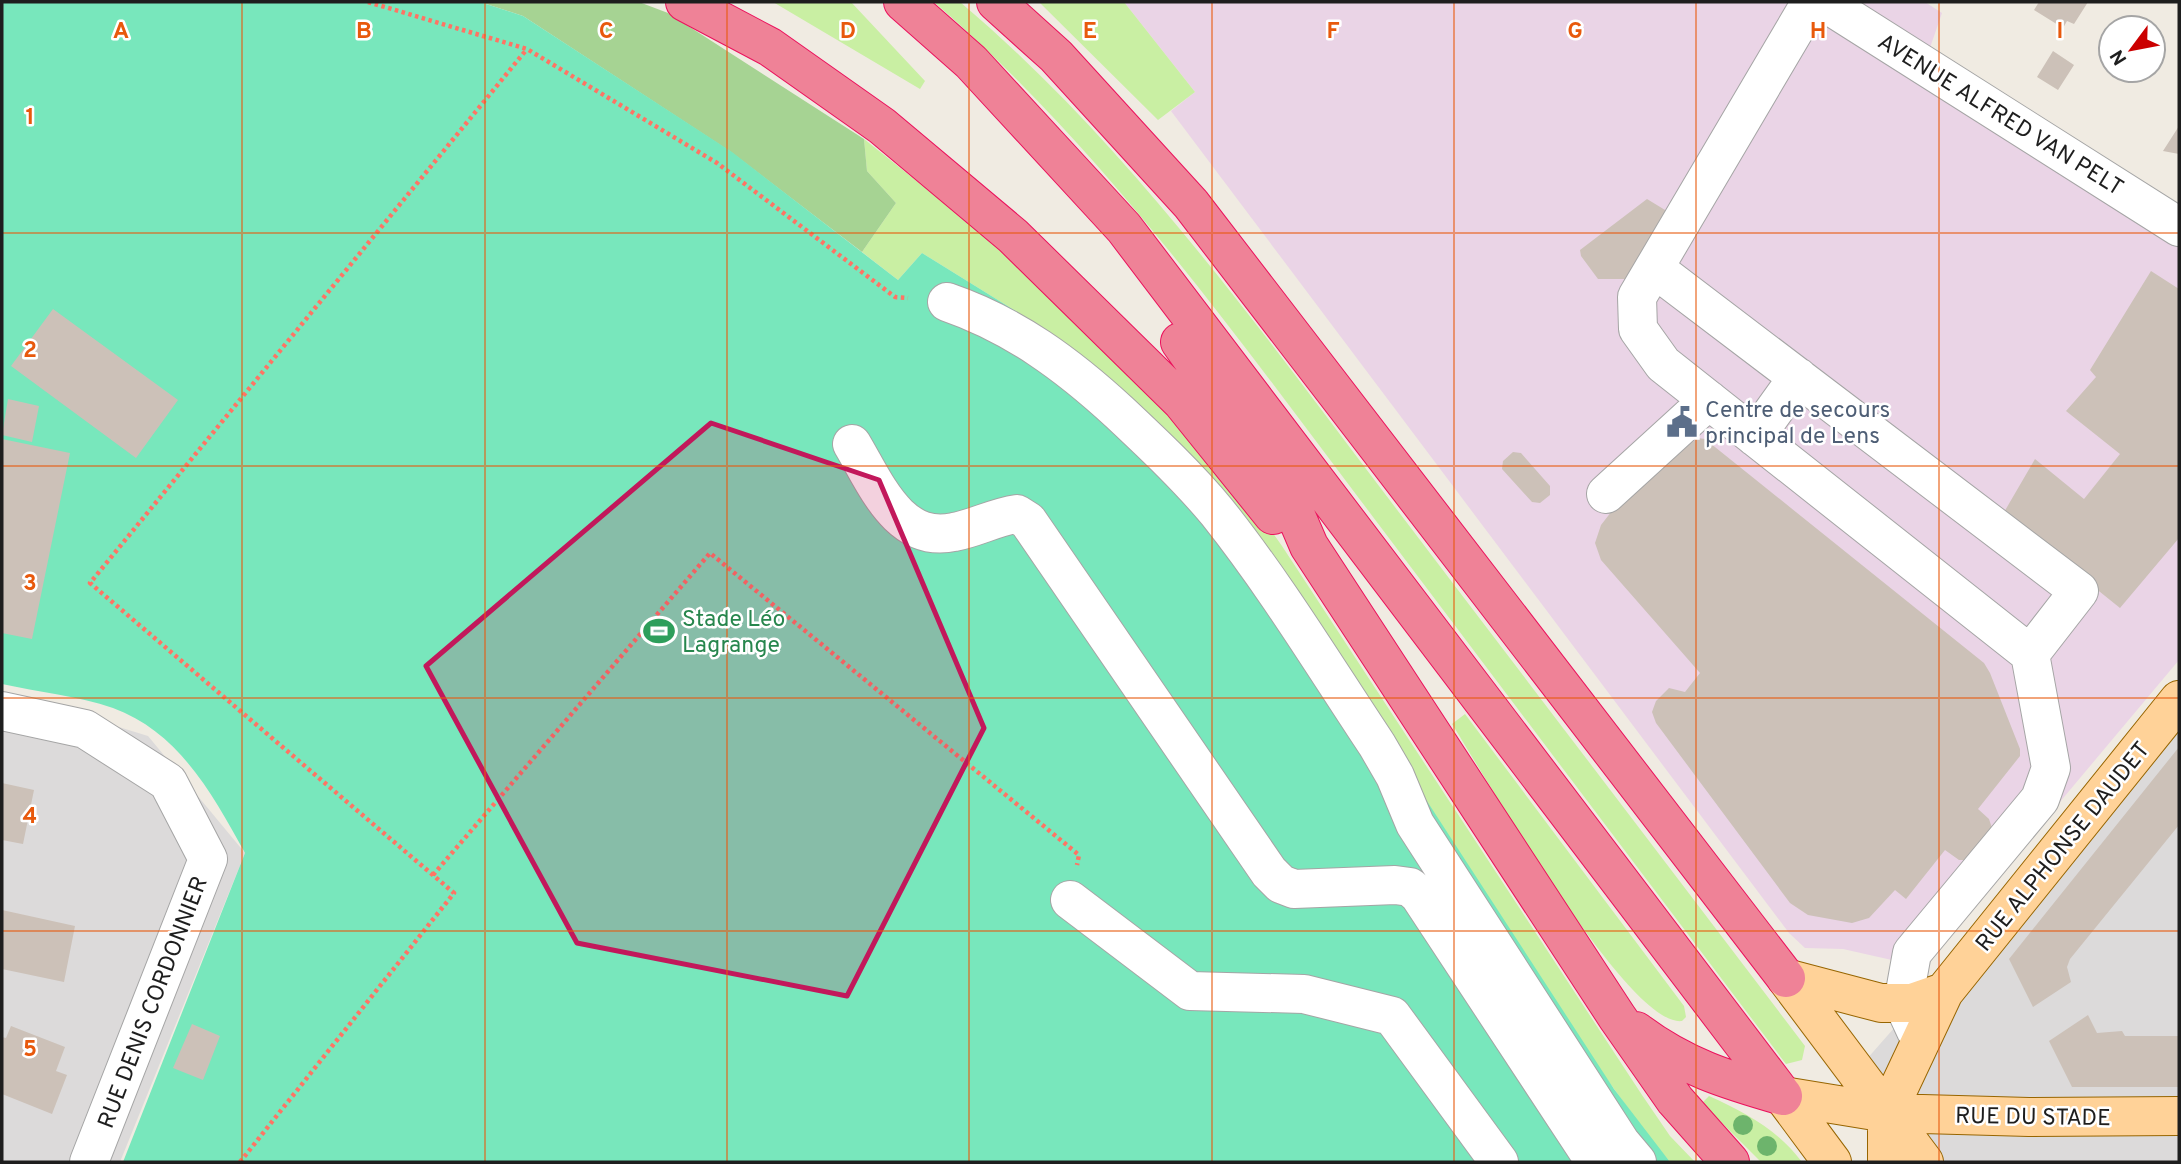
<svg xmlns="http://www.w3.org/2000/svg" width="2181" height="1164" font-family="Overpass,sans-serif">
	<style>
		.residential { fill: #dcdada }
		.industrial { fill: #ead4e6 }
		.grass { fill: #c9efa3 }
		.forest { fill: #a6d393 }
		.pitch { fill: #78e7bc }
		.building { fill: #ccc1b8 }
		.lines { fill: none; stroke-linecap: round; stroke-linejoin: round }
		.minor-casing { stroke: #a5a5a5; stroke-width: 40 }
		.major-casing { stroke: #976500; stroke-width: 40 }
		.highway-casing { stroke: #eb125d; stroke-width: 40 }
		.path { stroke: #ff7464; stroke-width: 4.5; stroke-dasharray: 3.5 3.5; stroke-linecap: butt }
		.minor { stroke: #fff; stroke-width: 38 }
		.major { stroke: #ffd298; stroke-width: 38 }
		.highway { stroke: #ef8297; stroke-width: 38 }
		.tree { fill: #6db46c }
		.marked { fill: #c2185b; fill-opacity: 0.2; stroke: #c2185b; stroke-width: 5; stroke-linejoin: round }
		.grid { fill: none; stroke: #e8590c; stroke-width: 2; stroke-opacity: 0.55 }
		.labels { text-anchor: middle; stroke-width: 5; stroke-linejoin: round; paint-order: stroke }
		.street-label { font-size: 23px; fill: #1e1e1e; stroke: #fff }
		.service-label { font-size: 23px; fill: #4e5e75; stroke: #fff; text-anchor: start }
		.leisure-label { font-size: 23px; fill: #27864d; stroke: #fff; text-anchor: start }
		.grid-label { font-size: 23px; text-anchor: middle; font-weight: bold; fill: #e8590c; stroke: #fff; stroke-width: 5; stroke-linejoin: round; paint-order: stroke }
	</style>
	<rect width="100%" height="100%" fill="#f0ebe2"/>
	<path class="residential" d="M2 691 148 736 245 853 120 1162H2Z
		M2179 704V1162H1898L1844 1085Z"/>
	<path class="industrial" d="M1124 2H1925L1942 13 1924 65 2179 227V660L1924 964 1914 965 1843 949 1805 948 1789 933 1171 111 1195 92Z"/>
	<path class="grass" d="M773 2H851L925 81 920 89Z
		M934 2H960C1123 140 1251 317 1379 486 1521 673 1663 859 1805 1046L1802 1060 1786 1064C1644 876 1502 688 1361 501 1229 326 1100 146 934 2Z
		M1039 2H1124L1195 92 1158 120Z
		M864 139 1003 250 1238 484 1282 546 1642 1095 1670 1136 1695 1162H1670L1648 1136 1093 365 1014 310 922 253 898 280 862 252 896 203 867 171Z
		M1465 714 1684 1006 1686 1017 1682 1021C1629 1028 1483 773 1452 724Z
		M1709 1096C1746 1113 1777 1129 1802 1162H1761L1702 1103Z"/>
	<path class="forest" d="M480 2H639L668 13 864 139 867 171 896 203 862 252 731 152 523 16Z"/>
	<path class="pitch" d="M2 2H480L523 16 732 152 898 280 922 253 1014 310 1093 365 1282 578 1614 1089 1670 1162H123L245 853C213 795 179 732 113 708 78 696 38 692 2 684Z"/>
	<path class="building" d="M2039 2H2088L2074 24 2067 21 2063 28 2034 10Z
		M2053 51 2074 65 2058 90 2037 77Z
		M2179 126V154L2163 151Z
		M1647 199 1670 213 1627 279H1598L1581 256 1580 250Z
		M2151 271 2179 289V538L2120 608 2003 514 2035 459 2084 499 2120 454 2066 411 2096 377 2090 370Z
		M53 309 178 400 136 458 11 366Z
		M8 399 39 406 32 442 2 435Z
		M1698 438 1705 439 1984 663 1990 673 2020 749V756L1978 809 1989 819 1992 828 1966 860H1959L1945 850 1906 899 1895 890 1869 918 1852 923 1808 915 1790 903 1656 723 1652 712 1656 701 1669 688 1685 692 1700 673 1601 560 1595 543 1601 525 1629 489Z
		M2 439 70 453 32 639 2 633Z
		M1513 452 1521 453 1550 486V495L1540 503 1532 502 1502 469 1503 461Z
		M2179 747V825L2070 959 2067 967 2071 982 2033 1007 2009 959Z
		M2 783 34 790 23 844 2 840Z
		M2 910 75 926 64 982 2 969Z
		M2088 1015 2097 1033 2122 1031 2125 1036H2179V1087H2072L2049 1041Z
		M192 1024 220 1036 203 1080 173 1068Z
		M11 1026 65 1047 56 1071 67 1075 52 1114 2 1094V1037L6 1038Z"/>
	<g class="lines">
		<defs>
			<path id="minor" d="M1811 2 1637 297 1638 329 1663 364 2030 654 2051 768 2040 799 1912 953 1903 1003 1916 1031
				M1824 2 2179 227
				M1654 268 2079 591 2030 654
				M947 302C1014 325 1068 365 1120 413 1153 444 1188 477 1217 512 1276 586 1325 667 1377 745L1395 776 1415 824 1621 1143 1637 1162
				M1755 437 1798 377
				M852 444C876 484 899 544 954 532 976 528 995 517 1017 514L1028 521 1269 872 1281 884 1294 889 1395 885 1410 887 1419 895 1595 1162
				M1606 494 1709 400
				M2 711 85 729 168 782 208 859 89 1162
				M1070 900 1190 991 1304 994 1392 1016 1499 1162"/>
			<path id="major" d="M1786 978 1924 1162
				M1786 978 1881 1003H1912L1944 992
				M1783 1096 1887 1113 2029 1117 2179 1116
				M1783 1096 1832 1162
				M1887 1162V1113L1944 992 2179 700"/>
			<path id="highway" d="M685 2 770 47 882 126 1013 236 1182 402 1273 515
				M903 2 971 62 1124 228 1783 1096
				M996 2 1056 56 1191 204 1786 978
				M1180 342 1285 490 1309 546 1617 1017 1675 1100 1730 1162
				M1636 1031C1684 1067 1727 1080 1783 1096"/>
		</defs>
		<use href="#minor" class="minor-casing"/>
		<use href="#major" class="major-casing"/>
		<use href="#highway" class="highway-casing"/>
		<path class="path" d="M368 2 527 49 717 163 895 297 908 298
			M433 875 710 553 1079 855 1077 865
			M240 1162 454 893 90 583 527 49"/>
		<use href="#minor" class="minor"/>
		<use href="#major" class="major"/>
		<use href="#highway" class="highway"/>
	</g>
	<g class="tree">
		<circle cx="1743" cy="1125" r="10"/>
		<circle cx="1767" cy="1146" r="10"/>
	</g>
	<path class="marked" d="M711 423 879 480 984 728 847 996 577 943 426 666Z"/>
	<path class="grid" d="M242 2V1162M485 2V1162M727 2V1162M969 2V1162M1212 2V1162M1454 2V1162M1696 2V1162M1939 2V1162M2 233H2179M2 466H2179M2 698H2179M2 931H2179"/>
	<defs>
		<symbol id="civic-bare" viewBox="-9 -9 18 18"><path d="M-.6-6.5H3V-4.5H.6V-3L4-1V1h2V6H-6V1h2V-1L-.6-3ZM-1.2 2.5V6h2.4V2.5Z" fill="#5c6f8a" stroke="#fff" stroke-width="2.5" paint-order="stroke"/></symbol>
		<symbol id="stadium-bare" viewBox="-9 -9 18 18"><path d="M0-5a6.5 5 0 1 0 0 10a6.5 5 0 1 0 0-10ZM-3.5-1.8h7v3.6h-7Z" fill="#2e9e5b" stroke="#fff" stroke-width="2.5" paint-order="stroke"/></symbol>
	</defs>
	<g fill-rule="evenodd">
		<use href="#civic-bare" x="1660" y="400" width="44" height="44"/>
		<use href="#stadium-bare" x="637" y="609" width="44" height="44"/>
	</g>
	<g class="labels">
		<g class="street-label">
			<text transform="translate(2001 114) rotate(32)" y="8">AVENUE ALFRED VAN PELT</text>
			<text transform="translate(2062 846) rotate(-51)" y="8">RUE ALPHONSE DAUDET</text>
			<text transform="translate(152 1002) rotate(-69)" y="8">RUE DENIS CORDONNIER</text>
			<text transform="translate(2033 1116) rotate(1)" y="8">RUE DU STADE</text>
		</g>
		<g class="service-label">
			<text x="1705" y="417">Centre de secours<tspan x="1705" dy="26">principal de Lens</tspan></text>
		</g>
		<g class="leisure-label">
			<text x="682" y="626">Stade Léo<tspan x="682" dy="26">Lagrange</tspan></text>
		</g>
	</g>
	<g class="grid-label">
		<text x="121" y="38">A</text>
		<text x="364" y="38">B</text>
		<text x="606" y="38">C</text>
		<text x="848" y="38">D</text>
		<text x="1090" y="38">E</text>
		<text x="1333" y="38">F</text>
		<text x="1575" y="38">G</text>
		<text x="1818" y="38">H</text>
		<text x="2060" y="38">I</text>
		<text x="30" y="124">1</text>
		<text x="30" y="357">2</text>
		<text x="30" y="590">3</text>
		<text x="30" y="823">4</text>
		<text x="30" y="1056">5</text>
	</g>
	<rect width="2181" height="1164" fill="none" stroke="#1e1e1e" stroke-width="7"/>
	<g transform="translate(2132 49) rotate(238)"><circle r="33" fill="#ffffff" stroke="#a5a5a5" stroke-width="2"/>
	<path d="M0-5L12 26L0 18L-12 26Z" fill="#cb0000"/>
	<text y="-10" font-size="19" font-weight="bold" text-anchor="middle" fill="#1e1e1e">N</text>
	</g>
</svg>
